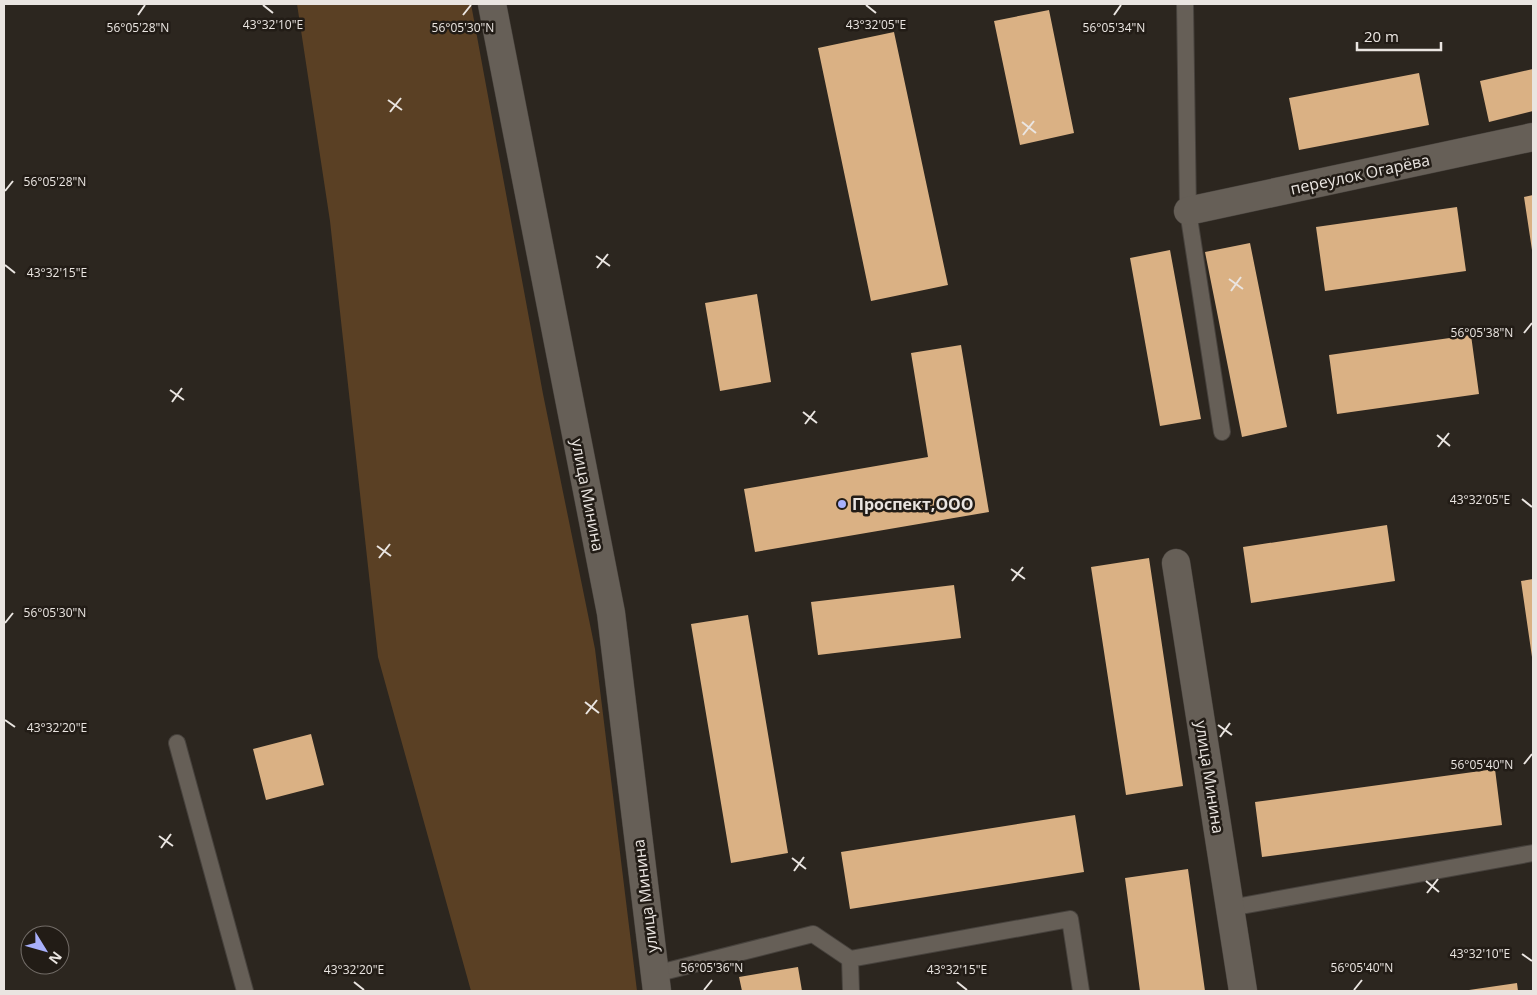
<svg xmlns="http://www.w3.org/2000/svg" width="1537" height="995" font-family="'Open Sans',sans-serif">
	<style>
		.green { fill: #5a4024 }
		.building { fill: #dab184 }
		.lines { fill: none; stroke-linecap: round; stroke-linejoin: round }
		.service-casing { stroke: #47423d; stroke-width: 18 }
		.minor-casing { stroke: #47423d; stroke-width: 29 }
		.service { stroke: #665f57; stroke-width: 16 }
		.minor { stroke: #665f57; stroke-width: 28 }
		.ticks { fill: none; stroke: #eae5e1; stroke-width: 2 }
		.poi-dot { fill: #a8b0fc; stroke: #221c16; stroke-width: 2 }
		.labels { text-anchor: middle; stroke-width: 5; stroke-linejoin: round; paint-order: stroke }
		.street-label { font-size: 16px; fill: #eae5e1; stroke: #221c16 }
		.poi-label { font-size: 16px; font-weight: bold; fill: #eae5e1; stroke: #221c16; text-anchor: start }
		.ticks-label { font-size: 12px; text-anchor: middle; fill: #eae5e1; stroke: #221c16; stroke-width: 5; stroke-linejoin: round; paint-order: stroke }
	</style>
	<rect width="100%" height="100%" fill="#2c261f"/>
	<path class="green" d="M297 4H471L543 394 595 649 637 991H471L378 657 330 221Z"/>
	<path class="building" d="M1049 10 1074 133 1020 145 994 21Z
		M894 32 948 285 871 301 818 48Z
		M1533 69V111L1489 122 1480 81Z
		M1419 73 1429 125 1299 150 1289 98Z
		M1533 195V250H1532L1524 197Z
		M1457 207 1466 271 1325 291 1316 227Z
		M1250 243 1287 427 1242 437 1205 252Z
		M1170 250 1201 419 1160 426 1130 258Z
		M757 294 771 382 720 391 705 303Z
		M1471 335 1479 394 1337 414 1329 355Z
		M961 345 989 512 755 552 744 489 928 457 911 353Z
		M1387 525 1395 581 1251 603 1243 547Z
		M1149 558 1183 786 1126 795 1091 567Z
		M1533 579V657H1532L1521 581Z
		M954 585 961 638 818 655 811 602Z
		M748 615 788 853 731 863 691 624Z
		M311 734 324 785 266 800 253 749Z
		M1495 769 1502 825 1262 857 1255 802Z
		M1075 815 1084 872 850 909 841 852Z
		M1188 869 1205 991H1140L1125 878Z
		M798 967 802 991H742L739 977Z
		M1517 983 1518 991H1469V990Z"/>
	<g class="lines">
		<defs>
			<path id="service" d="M1185 4 1188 211 1222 432
				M177 743 245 991
				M1230 908 1533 853
				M850 959 851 991
				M655 974 813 934 850 959 1070 919 1081 991"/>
			<path id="minor" d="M492 4 611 613 657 991
				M1188 211 1533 137
				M1176 563 1243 991"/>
		</defs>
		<use href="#service" class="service-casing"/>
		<use href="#minor" class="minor-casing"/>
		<use href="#service" class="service"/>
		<use href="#minor" class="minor"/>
	</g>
	<path class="ticks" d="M263 5 273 13M866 5 876 13M138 15 145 5M463 15 471 5M1114 15 1121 5M388 100 402 110M390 112 401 98M1022 122 1036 133M1023 135 1034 121M5 191 13 181M596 256 610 266M5 265 15 273M597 268 608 254M1229 279 1243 289M1231 291 1241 277M1524 333 1532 323M170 390 184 400M172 402 182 388M803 412 817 423M805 424 815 411M1437 435 1450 446M1438 447 1449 433M1522 499 1532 507M377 546 391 556M379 558 390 544M1011 569 1025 579M1012 581 1023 567M5 623 13 613M585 702 599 713M586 714 597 700M5 720 15 727M1218 725 1232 735M1220 737 1230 723M1524 764 1532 754M159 836 173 846M161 848 171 834M792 858 806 869M794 871 804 857M1426 881 1439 892M1427 893 1438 879M1522 954 1532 961M354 982 364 990M957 982 967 990M704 990 712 980M1354 990 1362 980"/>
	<circle class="poi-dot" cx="842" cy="504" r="5"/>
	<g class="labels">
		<g class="street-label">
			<text transform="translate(1360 174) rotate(-12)" y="6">переулок Огарёва</text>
			<text transform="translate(588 495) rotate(79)" y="6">улица Минина</text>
			<text transform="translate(1210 777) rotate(81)" y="6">улица Минина</text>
			<text transform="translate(645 896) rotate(-97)" y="6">улица Минина</text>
		</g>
		<g class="poi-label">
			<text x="852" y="510">Проспект,ООО</text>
		</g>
	</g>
	<g class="ticks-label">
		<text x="273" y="29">43°32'10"E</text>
		<text x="876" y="29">43°32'05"E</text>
		<text x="138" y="32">56°05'28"N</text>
		<text x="463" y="32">56°05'30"N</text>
		<text x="1114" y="32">56°05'34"N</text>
		<text x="55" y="186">56°05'28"N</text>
		<text x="57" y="277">43°32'15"E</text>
		<text x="1482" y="337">56°05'38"N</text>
		<text x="1480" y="504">43°32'05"E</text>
		<text x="55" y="617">56°05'30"N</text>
		<text x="57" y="732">43°32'20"E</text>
		<text x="1482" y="769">56°05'40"N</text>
		<text x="1480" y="958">43°32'10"E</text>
		<text x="712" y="972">56°05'36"N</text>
		<text x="1362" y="972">56°05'40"N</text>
		<text x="354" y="974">43°32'20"E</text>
		<text x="957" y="974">43°32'15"E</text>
	</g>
	<rect width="1537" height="995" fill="none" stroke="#eae5e1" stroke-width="10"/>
	<g transform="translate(45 950) rotate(127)"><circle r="24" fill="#221c16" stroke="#726c67"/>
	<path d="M0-4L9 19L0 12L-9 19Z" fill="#a8b0fc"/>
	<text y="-8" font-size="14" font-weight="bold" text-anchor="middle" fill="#eae5e1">N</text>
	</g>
	<path d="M1357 42v8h84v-8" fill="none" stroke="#eae5e1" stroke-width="2.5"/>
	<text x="1364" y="42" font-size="15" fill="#eae5e1" stroke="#221c16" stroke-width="4" paint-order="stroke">20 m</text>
</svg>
